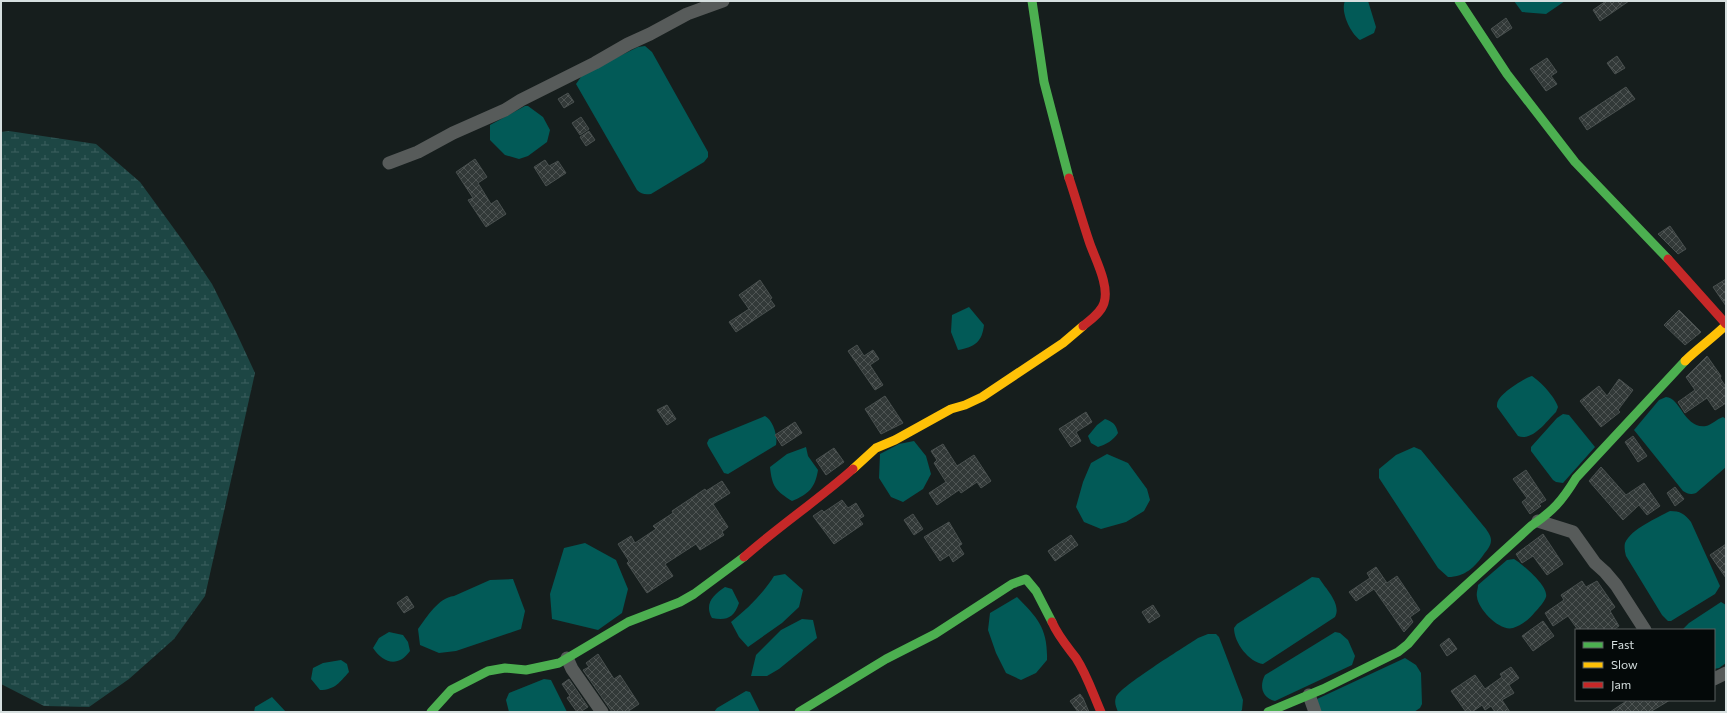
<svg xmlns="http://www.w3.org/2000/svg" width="1727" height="713" font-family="Commissioner,sans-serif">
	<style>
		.wetland { fill: url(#wetland-marsh) }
		.water { fill: #025a57 }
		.building { fill: url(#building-cross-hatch); stroke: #49504f }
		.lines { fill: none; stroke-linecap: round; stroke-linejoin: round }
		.street { stroke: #575b5a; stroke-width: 13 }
		.fast { stroke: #4caf50; stroke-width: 9 }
		.slow { stroke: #ffc107; stroke-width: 9 }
		.jam { stroke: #c62828; stroke-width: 9 }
	</style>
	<defs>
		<pattern id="wetland-marsh" width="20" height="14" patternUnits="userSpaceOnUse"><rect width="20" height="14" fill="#1d4644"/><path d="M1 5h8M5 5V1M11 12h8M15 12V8" fill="none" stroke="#3d605f"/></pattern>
		<pattern id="building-cross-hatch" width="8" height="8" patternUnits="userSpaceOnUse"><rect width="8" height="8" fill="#323938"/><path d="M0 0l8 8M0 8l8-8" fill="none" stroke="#4f5554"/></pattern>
	</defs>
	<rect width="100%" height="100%" fill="#161e1d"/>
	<path class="wetland" d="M9 131 96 144 140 182 183 241 212 284 236 332 255 373 205 596 174 639 129 679 89 707 44 706 1 684V132Z"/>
	<path class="water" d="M1345 1H1368L1376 27 1374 33 1360 40C1351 34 1340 12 1345 1Z
		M1514 1H1565L1546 14 1522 12Z
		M645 46 652 52 708 152V157L704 162 651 194C645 195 641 194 637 190L576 84 583 74 638 47Z
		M525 106H528L543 117 550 130 547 142 528 156 519 159 505 155 490 140V125Z
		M969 307 984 325C982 342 975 347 958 350L951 332 952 315Z
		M1532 376C1541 382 1555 397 1558 407L1556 412C1547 421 1532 442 1518 436L1497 407C1497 405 1497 402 1498 401 1501 393 1524 378 1532 376Z
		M1666 397C1681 398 1684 429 1706 426 1711 425 1717 419 1723 417L1726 419V467L1696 493C1690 495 1688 494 1683 491L1634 430 1659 400Z
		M1563 414 1569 415 1595 447 1563 483 1556 482 1553 480 1531 451V447L1557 418Z
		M765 416C773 420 778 436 776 445L728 474 724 473 708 446 707 443 709 439Z
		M1105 419C1113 422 1116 424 1118 433 1114 440 1105 445 1098 447L1091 443 1088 436 1097 425Z
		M914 441 926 456 931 474 923 489 903 502 891 497 879 478 880 454 899 444Z
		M806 447 808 456 818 470C815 488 809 494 792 501 776 491 772 487 770 467L787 454Z
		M1414 447 1421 450 1486 529C1488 532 1491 536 1491 540 1491 546 1487 550 1484 554 1475 567 1465 577 1448 577L1438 568 1379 478V469L1396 455Z
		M1107 454 1128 463 1147 489 1150 500 1144 511 1126 522 1101 529 1084 522 1076 507 1083 482 1091 463Z
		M1670 511C1680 511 1685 514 1691 522L1720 586 1715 594 1671 621H1668L1662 615 1626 556C1625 552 1624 547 1625 543 1631 529 1657 518 1670 511Z
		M585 543 616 560 628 589 622 613 598 630 552 619 550 594 564 548Z
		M1514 559C1522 564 1549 586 1546 597 1544 602 1539 608 1535 612 1531 618 1521 626 1513 628 1500 632 1478 609 1477 597 1476 593 1478 589 1478 585L1507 560Z
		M785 574 803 590 799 607 782 623 748 647 739 637 731 622C748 608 762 595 774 576Z
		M1312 577 1319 578C1325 588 1342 604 1335 617L1263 664C1249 662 1234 643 1234 628L1237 624Z
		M513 579 525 611 521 629 456 651 439 653 420 645 418 629C427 617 438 598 454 596L490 580Z
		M725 587 732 589 739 603C734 618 726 621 712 618 704 604 713 595 725 587Z
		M1017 597C1038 618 1048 629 1047 660L1036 673 1021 680 1006 673 996 653 988 630 990 613Z
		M1721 602 1726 605V663L1719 668 1714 669V630L1683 629 1689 623Z
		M802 619 813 620 817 638 779 669 767 676H751L756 655 781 630Z
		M389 632 403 635 408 642 410 651C398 668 383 663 373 648L379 638Z
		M1335 632 1340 633 1348 640 1355 656 1352 665 1275 701C1262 698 1259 686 1265 675Z
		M1208 634H1216L1219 637 1243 700 1242 710 1240 712H1118C1116 707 1114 703 1116 697 1121 686 1183 648 1198 638Z
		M1405 658 1416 665 1421 673 1422 704 1420 708 1414 712H1320L1317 699Z
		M341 660 347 664 349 672C340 682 335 690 320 690L311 679 313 668 323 663Z
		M544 679 551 680 567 712H509L506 700 509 693Z
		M746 691 750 692 760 712H714L717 708Z
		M272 697 286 712H254L255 707Z"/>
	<path class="building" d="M1606 1H1629L1600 21 1593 10Z
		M1506 18 1512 28 1497 38 1491 29Z
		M1617 56 1625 68 1615 74 1607 63Z
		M1547 58 1557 72 1551 76 1557 84 1546 91 1530 69Z
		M1626 87 1635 99 1587 130 1579 118Z
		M568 93 574 102 564 108 558 99Z
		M581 117 589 129 580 135 572 123Z
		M589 131 595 140 586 146 580 137Z
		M475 159 487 177 478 183 491 204 497 200 506 214 486 227 468 200 473 198 456 172Z
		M545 160 549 166 558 161 566 173 546 186 534 167Z
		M1670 226 1686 249 1678 254 1658 234Z
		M1726 279V306L1713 287Z
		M760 280 772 298 770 299 775 306 736 332 729 322 749 309 739 295Z
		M1679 310 1701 332 1685 345 1664 325Z
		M857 345 864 356 873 350 879 359 870 365 883 385 875 390 848 351Z
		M1707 356 1721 376 1720 378 1726 387V403L1715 410 1707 398 1685 413 1678 402 1695 390 1686 377Z
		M1619 379 1633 390 1618 410 1620 412 1601 427 1580 401 1599 386 1607 396Z
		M885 396 903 423 881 434 865 409Z
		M667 405 676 419 667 425 657 410Z
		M1086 412 1092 422 1076 432 1081 441 1071 447 1059 429Z
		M795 422 802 433 782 446 775 435Z
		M1633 436 1647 456 1638 462 1625 442Z
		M943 444 957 466 974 455 991 481 981 488 977 482 961 493 959 490 937 505 929 493 946 482 934 463 937 460 931 451Z
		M834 448 844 462 826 475 816 460Z
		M1601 467 1626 495 1644 483 1660 506 1647 515 1639 505 1623 520 1589 481Z
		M1526 470 1546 500 1539 504 1541 506 1530 514 1522 502 1527 498 1513 479Z
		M722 481 730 493 713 504 728 527 722 532 724 535 700 550 696 544 665 564 673 576 647 593 627 563 629 561 618 544 631 536 635 543 656 529 653 526 673 513 672 511 705 489 706 491Z
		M1675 487 1684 499 1675 506 1667 493Z
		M842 500 848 508 856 503 864 516 859 519 863 524 834 544 813 516 822 510 824 512Z
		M913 514 923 529 914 535 904 520Z
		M949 522 962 544 959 546 964 554 953 562 949 555 940 561 924 537Z
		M1543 534 1563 564 1547 575 1533 556 1522 563 1516 554Z
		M1071 535 1078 545 1055 561 1048 551Z
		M1726 544V578L1710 555Z
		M1376 567 1387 583 1397 576 1420 610 1410 617 1413 622 1404 632 1374 589 1356 601 1349 592 1370 578 1367 573Z
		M1582 581 1586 587 1597 581 1615 607 1610 611 1619 626 1613 630H1578L1568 616 1553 626 1545 613 1564 600 1561 595Z
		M407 596 414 607 404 613 397 603Z
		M1153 605 1160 616 1149 623 1142 612Z
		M1543 621 1554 636 1533 651 1522 636Z
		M1449 638 1457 649 1447 656 1440 645Z
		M598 654 614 679 620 675 639 704 627 712H612L583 670 589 667 586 663Z
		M1511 667 1519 678 1509 685 1514 693 1502 700 1510 712H1495L1491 706 1485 710 1482 705 1472 712H1466L1451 691 1475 675 1485 689 1502 677 1500 674Z
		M569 679 588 707 580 712H577L567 698 570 696 562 684Z
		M1080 694 1083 698 1089 712H1078L1070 701Z
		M1628 700H1670L1650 712H1610Z"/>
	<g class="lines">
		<path class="street" d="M389 163 418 152 453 133 505 110 521 100 595 63 628 44 650 34 687 14 723 1
			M1538 521 1573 532 1595 563 1605 572 1616 585 1645 630
			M567 658 572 669 602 712
			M1714 679 1726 673
			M1309 695 1315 712"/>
		<path class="fast" d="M1032 1 1044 82 1069 178
			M1459 1 1507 74 1575 162 1668 259
			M431 712 451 690 488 671 505 668 526 670 559 663 628 622 680 602 694 594 744 557
			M799 712 886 659 935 634 1012 584 1026 579 1036 591 1052 622
			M1268 712 1323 689 1398 652 1408 644 1430 618 1531 526C1553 511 1562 501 1576 478L1685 361"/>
		<path class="slow" d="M1685 361C1698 348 1713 338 1726 325
			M853 469 876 448 895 440 951 409 965 405 982 397 1063 343 1083 326"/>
		<path class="jam" d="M1069 178C1076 199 1082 220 1089 241 1094 257 1110 285 1104 303 1101 313 1090 320 1083 326
			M1668 259 1726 324
			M744 557C779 526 818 500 853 469
			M1052 622C1058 636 1067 646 1076 658 1087 675 1093 694 1101 712"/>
	</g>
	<rect width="1727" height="713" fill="none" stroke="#d6dfdf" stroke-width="4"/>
	<rect x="1575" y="629" width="140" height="72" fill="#040909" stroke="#585f5f"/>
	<rect x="1583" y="642" width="20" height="6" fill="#4caf50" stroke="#585f5f"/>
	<text x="1611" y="649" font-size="12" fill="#d6dfdf">Fast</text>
	<rect x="1583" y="662" width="20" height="6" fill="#ffc107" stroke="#585f5f"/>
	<text x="1611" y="669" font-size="12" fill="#d6dfdf">Slow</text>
	<rect x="1583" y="682" width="20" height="6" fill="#c62828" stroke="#585f5f"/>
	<text x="1611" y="689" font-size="12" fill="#d6dfdf">Jam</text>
</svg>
